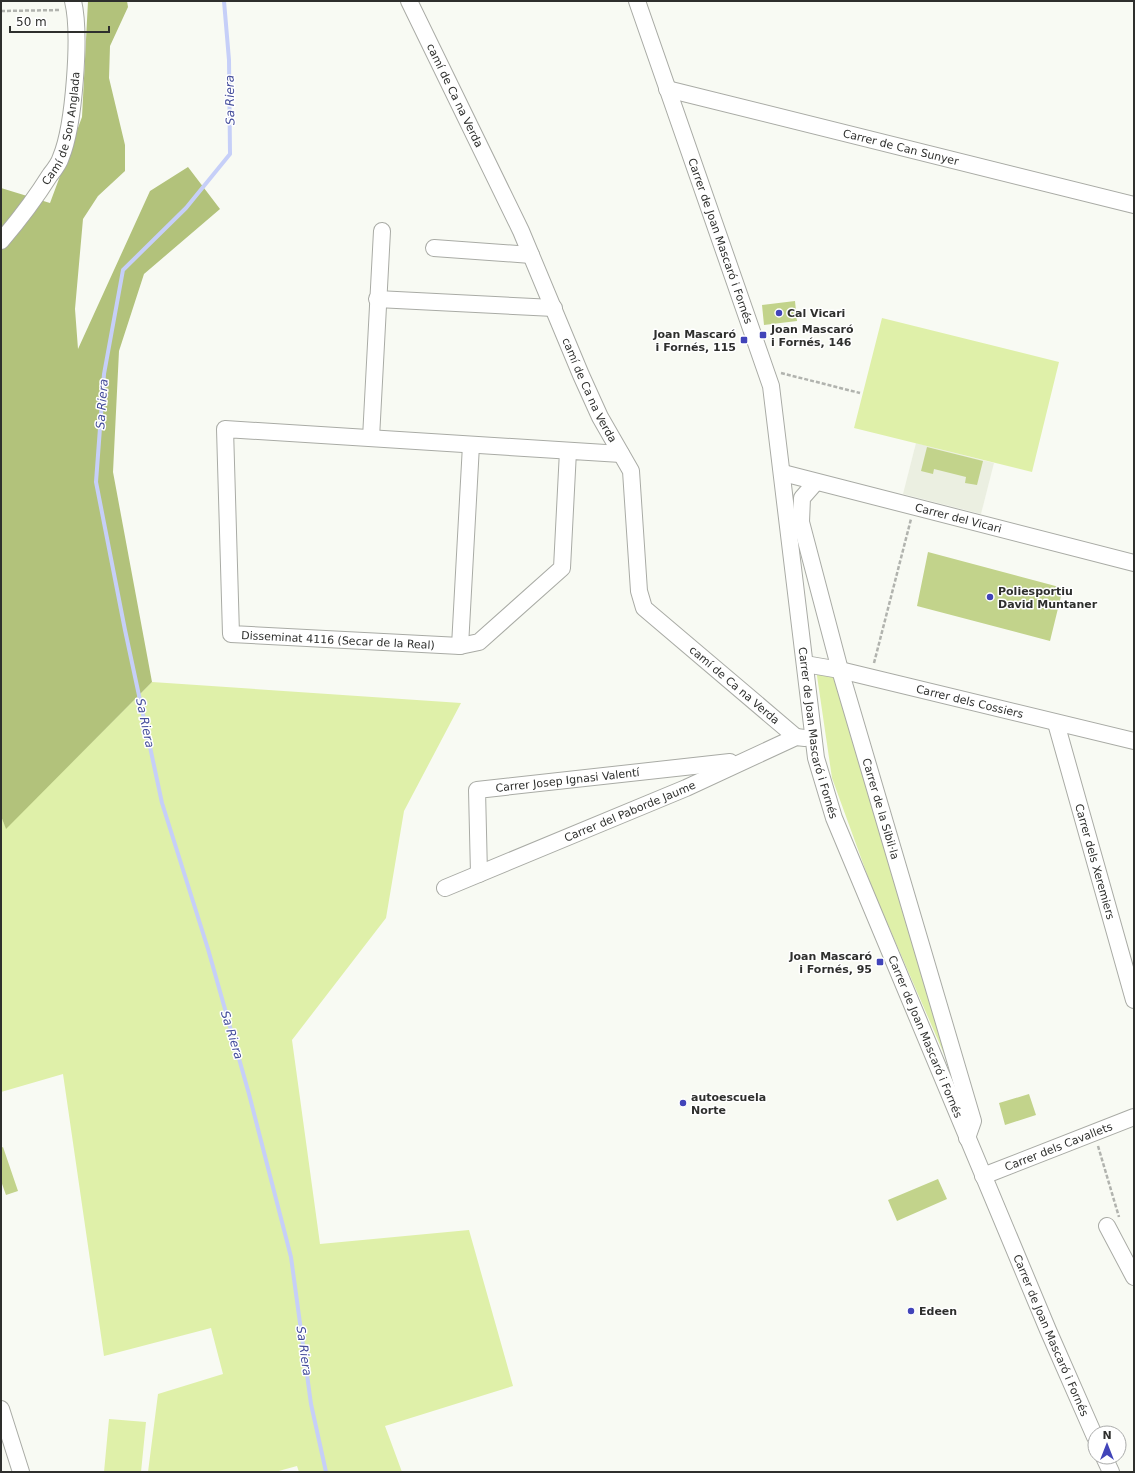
<svg xmlns="http://www.w3.org/2000/svg" width="1135" height="1473" font-family="'DejaVu Sans',sans-serif">
	<style>
		.built { fill: #ebefe1 }
		.green { fill: #dff0a9 }
		.forest { fill: #b2c27b }
		.lines { fill: none; stroke-linecap: round; stroke-linejoin: round }
		.stream { stroke: #c6cff8; stroke-width: 4 }
		.building { fill: #c2d38b }
		.minor-casing { stroke: #a9aba5; stroke-width: 18 }
		.path { stroke: #b1b3ae; stroke-width: 2.5; stroke-dasharray: 4 2; stroke-linecap: butt }
		.minor { stroke: #fff; stroke-width: 16 }
		.poi-dot { fill: #4144b9; stroke: #fff; stroke-width: 1.5 }
		.labels { text-anchor: middle; stroke-width: 3; stroke-linejoin: round; paint-order: stroke }
		.street-label { font-size: 11px; fill: #2e2f2d; stroke: #fff }
		.poi-label { font-size: 11px; font-weight: bold; fill: #2e2f2d; stroke: #fff; text-anchor: start }
		.water-label { font-size: 12px; font-style: italic; fill: #444d9b; stroke: #fff }
	</style>
	<rect width="100%" height="100%" fill="#f8faf3"/>
	<path class="built" d="M916 443 994 463 981 514 903 494Z"/>
	<path class="green" d="M882 318 1059 362 1032 472 854 428Z
		M816 669 838 674 957 1084 872 888 832 778Z
		M152 682 461 703 404 811 386 918 292 1040 320 1244 469 1230 513 1386 385 1426 402 1472H299L297 1466 275 1472H148L158 1394 223 1374 211 1328 104 1356 63 1074 1 1092V816L6 828Z
		M109 1419 146 1422 141 1472H104Z"/>
	<path class="forest" d="M88 1H127L128 7 110 46 109 78 125 145V171L98 196 83 219 75 309 78 349 150 191 188 167 220 209 144 274 119 351 113 472 152 682 6 829 1 816V188L50 203 82 117Z"/>
	<g class="lines">
		<path class="stream" d="M224 1 229 60 230 154 186 208 123 270 104 374 96 482 125 630 162 803 208 949 249 1094 291 1257 311 1404 326 1472"/>
	</g>
	<path class="building" d="M795 301 797 321 764 325 762 305Z
		M927 447 983 461 977 485 965 483 966 477 934 469 933 474 921 471Z
		M928 552 1063 588 1050 641 917 606Z
		M1029 1094 1036 1115 1005 1125 999 1103Z
		M3 1147 18 1191 6 1195 1 1181V1148Z
		M938 1179 947 1199 897 1221 888 1200Z"/>
	<g class="lines">
		<defs>
			<g id="minor">
				<path id="s1" d="M409 1 521 231 581 375 600 417 631 471 639 591 644 608 796 737"/>
				<path id="s2" d="M637 1 771 386 816 758 834 818 1048 1330 1095 1437"/>
				<path id="s3" d="M667 89 1134 205"/>
				<path id="s4" d="M1 241C19 220 35 199 50 175 54 170 59 164 61 157 74 126 81 34 73 1"/>
				<path d="M434 248 531 255"/>
				<path d="M377 299 554 308"/>
				<path d="M371 438 382 231"/>
				<path d="M568 451 562 568 479 642 460 646 231 634 225 429 621 454"/>
				<path id="s5" d="M783 473 1134 563"/>
				<path id="s6" d="M816 482 802 498 801 522 840 670 973 1121 967 1138"/>
				<path d="M460 646 471 445"/>
				<path id="s7" d="M805 664 840 670 1134 741"/>
				<path id="s8" d="M1056 723 1134 1000"/>
				<path id="s9" d="M479 874 477 790 730 762"/>
				<path id="s10" d="M445 888 686 788 796 737 805 738"/>
				<path id="s11" d="M983 1176 1134 1117"/>
				<path d="M1107 1226 1134 1277"/>
				<path d="M1 1409 21 1472"/>
				<path d="M1104 1457 1111 1472"/>
			</g>
		</defs>
		<use href="#minor" class="minor-casing"/>
		<path class="path" d="M1 11 61 10
			M781 373 860 393
			M874 663 911 519
			M1098 1146 1119 1217"/>
		<use href="#minor" class="minor"/>
	</g>
	<g class="poi-dot">
		<circle cx="779" cy="313" r="4"/>
		<rect x="759" y="331" width="8" height="8" rx="2"/>
		<rect x="740" y="336" width="8" height="8" rx="2"/>
		<circle cx="990" cy="597" r="4"/>
		<rect x="876" y="958" width="8" height="8" rx="2"/>
		<circle cx="683" cy="1103" r="4"/>
		<circle cx="911" cy="1311" r="4"/>
	</g>
	<g class="labels">
		<g class="street-label">
			<text dy="4" stroke="none"><textPath href="#s1" startOffset="105">camí de Ca na Verda</textPath></text>
			<text dy="4" stroke="none"><textPath href="#s4" startOffset="131">Camí de Son Anglada</textPath></text>
			<text dy="4" stroke="none"><textPath href="#s3" startOffset="241">Carrer de Can Sunyer</textPath></text>
			<text dy="4" stroke="none"><textPath href="#s2" startOffset="254">Carrer de Joan Mascaró i Fornés</textPath></text>
			<text dy="4" stroke="none"><textPath href="#s1" startOffset="429">camí de Ca na Verda</textPath></text>
			<text dy="4" stroke="none"><textPath href="#s5" startOffset="181">Carrer del Vicari</textPath></text>
			<text transform="translate(338 640) rotate(3)" y="4">Disseminat 4116 (Secar de la Real)</text>
			<text dy="4" stroke="none"><textPath href="#s1" startOffset="777">camí de Ca na Verda</textPath></text>
			<text dy="4" stroke="none"><textPath href="#s7" startOffset="169">Carrer dels Cossiers</textPath></text>
			<text dy="4" stroke="none"><textPath href="#s2" startOffset="758">Carrer de Joan Mascaró i Fornés</textPath></text>
			<text dy="4" stroke="none"><textPath href="#s9" startOffset="175">Carrer Josep Ignasi Valentí</textPath></text>
			<text dy="4" stroke="none"><textPath href="#s6" startOffset="343">Carrer de la Sibil·la</textPath></text>
			<text dy="4" stroke="none"><textPath href="#s10" startOffset="200">Carrer del Paborde Jaume</textPath></text>
			<text dy="4" stroke="none"><textPath href="#s8" startOffset="144">Carrer dels Xeremiers</textPath></text>
			<text dy="4" stroke="none"><textPath href="#s2" startOffset="1082">Carrer de Joan Mascaró i Fornés</textPath></text>
			<text dy="4" stroke="none"><textPath href="#s11" startOffset="81">Carrer dels Cavallets</textPath></text>
			<text dy="4" stroke="none"><textPath href="#s2" startOffset="1406">Carrer de Joan Mascaró i Fornés</textPath></text>
		</g>
		<g class="poi-label">
			<text x="787" y="317">Cal Vicari</text>
			<text x="771" y="333">Joan Mascaró<tspan x="771" dy="13">i Fornés, 146</tspan></text>
			<text x="736" y="338" text-anchor="end">Joan Mascaró<tspan x="736" dy="13">i Fornés, 115</tspan></text>
			<text x="998" y="595">Poliesportiu<tspan x="998" dy="13">David Muntaner</tspan></text>
			<text x="872" y="960" text-anchor="end">Joan Mascaró<tspan x="872" dy="13">i Fornés, 95</tspan></text>
			<text x="691" y="1101">autoescuela<tspan x="691" dy="13">Norte</tspan></text>
			<text x="919" y="1315">Edeen</text>
		</g>
		<g class="water-label">
			<text transform="translate(230 100) rotate(-91)" y="4">Sa Riera</text>
			<text transform="translate(102 404) rotate(-86)" y="4">Sa Riera</text>
			<text transform="translate(145 723) rotate(78)" y="4">Sa Riera</text>
			<text transform="translate(232 1035) rotate(73)" y="4">Sa Riera</text>
			<text transform="translate(304 1351) rotate(82)" y="4">Sa Riera</text>
		</g>
	</g>
	<rect width="1135" height="1473" fill="none" stroke="#2e2f2d" stroke-width="4"/>
	<g transform="translate(1107 1445)"><circle r="19" fill="#ffffff" stroke="#abacab"/>
	<path d="M0-3L7 15L0 10L-7 15Z" fill="#4144b9"/>
	<text y="-6" font-size="11" font-weight="bold" text-anchor="middle" fill="#2e2f2d">N</text>
	</g>
	<path d="M10 26v6h99v-6" fill="none" stroke="#2e2f2d" stroke-width="2"/>
	<text x="16" y="26" font-size="12" fill="#2e2f2d" stroke="#ffffff" stroke-width="3" paint-order="stroke">50 m</text>
</svg>
